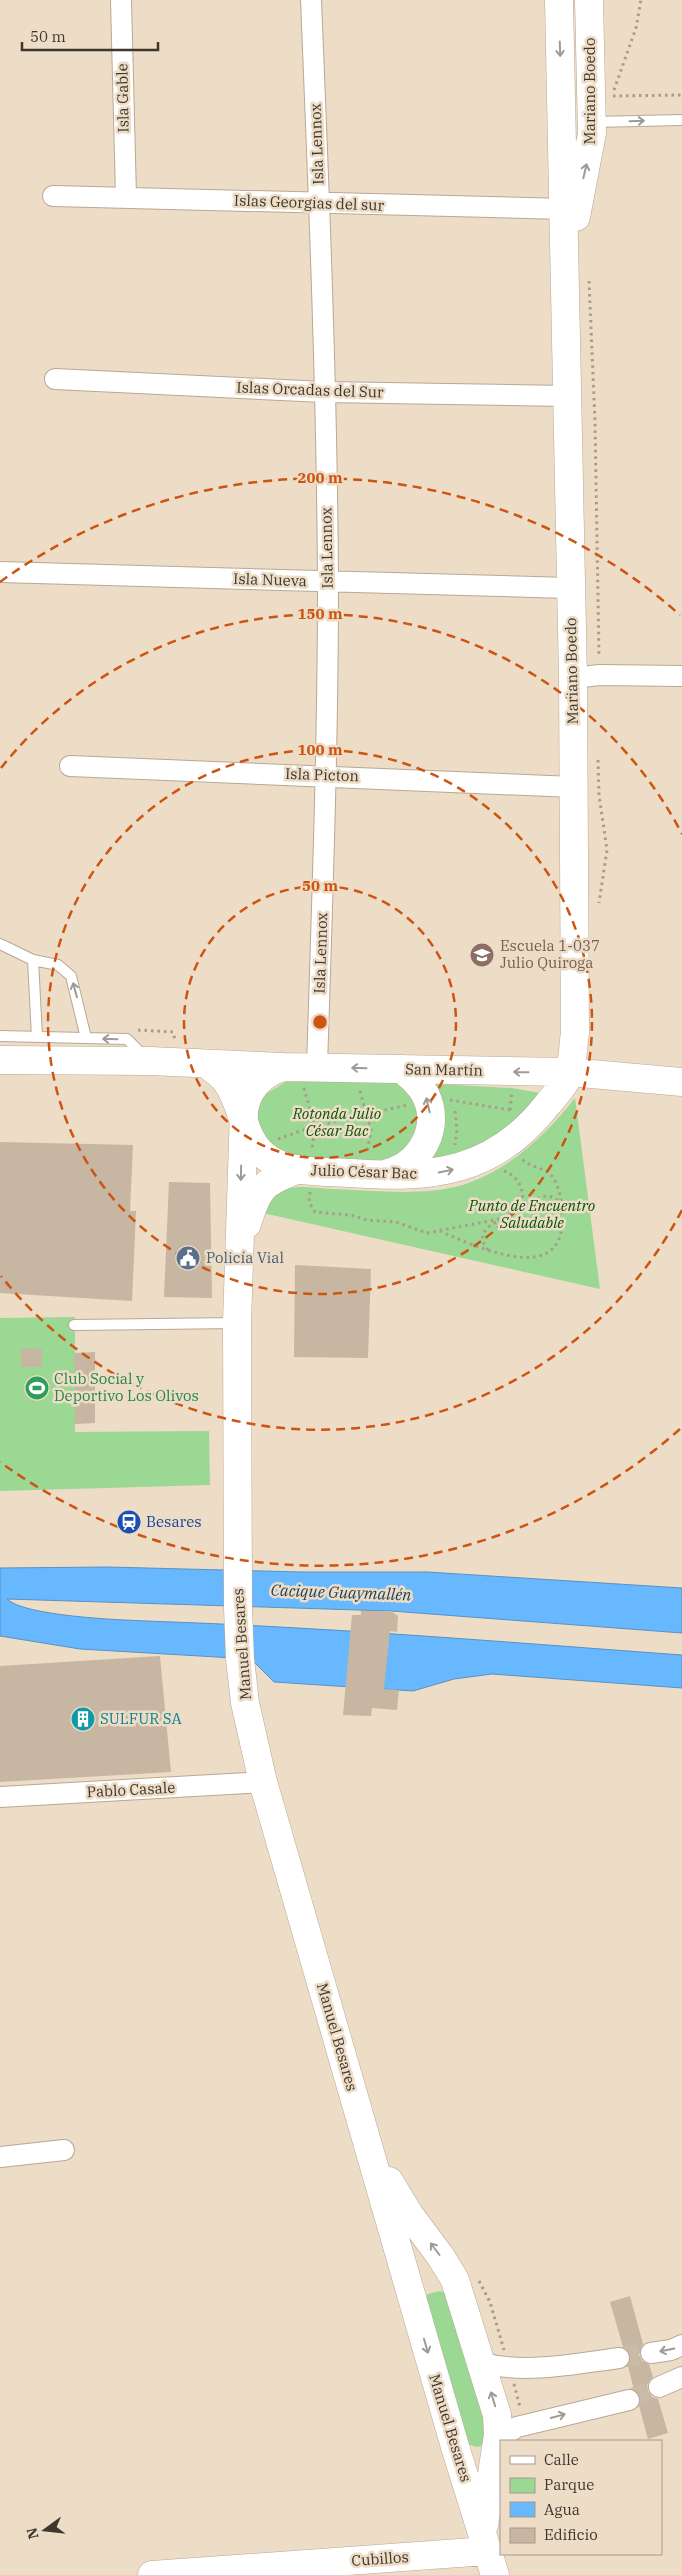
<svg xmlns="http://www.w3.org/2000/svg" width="682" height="2575" font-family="'IBM Plex Serif',serif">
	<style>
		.green { fill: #9ad894 }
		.water { fill: #67b8fe; stroke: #5b91c0 }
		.building { fill: #c7b6a1 }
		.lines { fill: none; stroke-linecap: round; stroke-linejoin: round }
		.street-tunnel { stroke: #cabba8; stroke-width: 20; stroke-dasharray: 20 10; stroke-linecap: butt }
		.lane-casing { stroke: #b9a894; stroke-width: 12 }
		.street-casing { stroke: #b9a894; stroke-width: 22 }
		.secondary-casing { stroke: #b9a894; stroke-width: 29 }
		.path { stroke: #a99c8b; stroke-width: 3; stroke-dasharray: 2.5 4; stroke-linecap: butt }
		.lane { stroke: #fff; stroke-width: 10 }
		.street { stroke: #fff; stroke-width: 20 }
		.secondary { stroke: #fff; stroke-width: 28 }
		.oneway { stroke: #9e9b96 }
		.ring { fill: none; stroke: #ce5411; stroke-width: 2.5; stroke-dasharray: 9 6 }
		.labels { text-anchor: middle; stroke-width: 5; stroke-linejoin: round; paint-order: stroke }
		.street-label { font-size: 15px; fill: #3e372e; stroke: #eddcc6 }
		.education-label { font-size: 15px; fill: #785e54; stroke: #eddcc6; text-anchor: start }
		.park-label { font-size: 15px; font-style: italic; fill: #075406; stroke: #eddcc6 }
		.service-label { font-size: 15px; fill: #4e5e75; stroke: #eddcc6; text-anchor: start }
		.leisure-label { font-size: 15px; fill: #27864d; stroke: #eddcc6; text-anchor: start }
		.transit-label { font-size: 15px; fill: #164399; stroke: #eddcc6; text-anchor: start }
		.culture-label { font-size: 15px; fill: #0d838f; stroke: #eddcc6; text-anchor: start }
		.water-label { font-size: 16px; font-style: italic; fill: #1c3e5a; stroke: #eddcc6 }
		.centre { fill: #ce5411; stroke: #eddcc6; stroke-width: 2.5 }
		.ring-label { font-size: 15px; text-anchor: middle; font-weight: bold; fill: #ce5411; stroke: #eddcc6; stroke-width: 5; stroke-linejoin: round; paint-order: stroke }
	</style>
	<rect width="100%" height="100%" fill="#eddcc6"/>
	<path class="green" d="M289 1080H398L414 1097 418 1118 413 1142 391 1162 311 1165 268 1144 257 1121 259 1102 266 1094Z
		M435 1084 512 1088 540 1093 535 1105 484 1149 432 1159 438 1147Z
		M575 1098 600 1289 263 1213C268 1202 272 1193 285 1189 299 1185 316 1188 331 1189 374 1190 420 1197 463 1185 509 1170 546 1135 575 1098Z
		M75 1317V1432L209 1431 210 1485 0 1491V1318Z
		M440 2291 446 2293 489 2426 483 2445 477 2447 465 2443 425 2299 428 2294Z"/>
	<path class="water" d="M108 1567 301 1572H427L682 1588V1633L391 1611 7 1599C24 1616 119 1620 147 1621 325 1627 504 1642 682 1655V1688L492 1674 454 1679 413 1691 274 1682 251 1659 80 1649 0 1636V1568Z"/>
	<path class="building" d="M0 1142 133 1145 130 1211H136L132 1301 0 1293Z
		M169 1182 210 1183 212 1298 164 1297Z
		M295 1265 371 1269 368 1358 294 1357Z
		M21 1348 42 1349V1367H21Z
		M95 1352V1423L75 1424 74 1353Z
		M361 1611H391L398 1616 397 1632 390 1631 384 1689 399 1690 397 1710 372 1708 371 1716 343 1715 352 1615H361Z
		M160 1656 171 1772 0 1782V1666Z
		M630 2296 643 2344 639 2355 642 2361 649 2364 653 2377 647 2385 648 2391 652 2397 658 2399 668 2433 648 2439 639 2406 640 2397 634 2390 628 2366 631 2356 623 2347 610 2302Z"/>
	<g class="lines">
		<path class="street-tunnel" d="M619 2358 651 2353
			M629 2400 659 2387"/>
		<defs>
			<path id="lane" d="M593 122 682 120
				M0 944 33 960 58 965 71 976 86 1038
				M33 960 37 1037
				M0 1036 127 1039 145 1057
				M74 1325 236 1323"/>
			<path id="street" d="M121 0 126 197
				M311 0C319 195 327 390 328 584 328 745 322 906 317 1067
				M53 196 565 209
				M55 379 324 392 566 396
				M0 572 569 588
				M573 678 600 675 682 676
				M70 766 573 787
				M0 1797 263 1782
				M0 2157 64 2150
				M651 2353 671 2350 682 2345
				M482 2363C526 2374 574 2364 619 2358
				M659 2387 682 2377
				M497 2440 517 2427 629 2400"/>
			<path id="secondary" d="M576 217 592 133 589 0
				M0 1060 150 1061 283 1067 569 1072 682 1082
				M206 1064C213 1069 221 1074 226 1081 245 1106 241 1141 269 1159 292 1174 324 1171 351 1173 431 1179 494 1173 547 1105 555 1095 567 1083 570 1071 573 1059 573 1045 575 1033L573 678 559 0
				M283 1067C262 1074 247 1088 244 1111L237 1323 238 1608 240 1659 245 1703 263 1782 456 2450 495 2575
				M388 1173C421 1164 442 1127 425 1094 419 1083 411 1076 401 1069
				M247 1224C258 1187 263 1182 299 1169
				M389 2181 409 2214 441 2257 455 2280 497 2415 498 2435 484 2525
				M152 2575 487 2551"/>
		</defs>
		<use href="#lane" class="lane-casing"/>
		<use href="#street" class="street-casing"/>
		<use href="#secondary" class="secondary-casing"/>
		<path class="path" d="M614 90 636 28 641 0
			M613 96 682 95
			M589 281 595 421 599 657
			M598 760 599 795 607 850 599 903
			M138 1030 173 1032 175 1040
			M304 1088 315 1126 312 1150
			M360 1091 371 1130 367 1152
			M450 1100 510 1110
			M510 1110 512 1092
			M455 1111 457 1129 455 1145
			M278 1139 315 1126 407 1105
			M504 1171C519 1176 525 1191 522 1206
			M310 1192 309 1202 315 1212 351 1215 367 1220 396 1222 427 1233 500 1219 542 1196 552 1197 561 1202
			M440 1231C470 1244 559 1287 562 1224 563 1209 561 1192 554 1179 546 1166 531 1169 522 1159
			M488 1250C478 1238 483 1229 496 1222
			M479 2281 490 2302 504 2350
			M514 2384 520 2407"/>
		<use href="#lane" class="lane"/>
		<use href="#street" class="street"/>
		<use href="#secondary" class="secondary"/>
	</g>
	<defs><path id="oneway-shaft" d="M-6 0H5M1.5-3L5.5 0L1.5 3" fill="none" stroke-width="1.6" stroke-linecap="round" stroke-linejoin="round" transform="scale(1.25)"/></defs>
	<g class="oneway">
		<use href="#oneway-shaft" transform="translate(560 49) rotate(88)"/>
		<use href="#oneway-shaft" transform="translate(637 121) rotate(-2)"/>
		<use href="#oneway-shaft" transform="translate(585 171) rotate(-77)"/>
		<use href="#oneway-shaft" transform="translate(75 990) rotate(-105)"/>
		<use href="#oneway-shaft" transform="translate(110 1039) rotate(-178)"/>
		<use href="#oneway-shaft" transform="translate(359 1068) rotate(-178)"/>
		<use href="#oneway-shaft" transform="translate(521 1072) rotate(-179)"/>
		<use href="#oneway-shaft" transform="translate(428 1105) rotate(-103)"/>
		<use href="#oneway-shaft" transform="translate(446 1171) rotate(-11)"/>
		<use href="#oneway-shaft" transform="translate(241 1173) rotate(91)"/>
		<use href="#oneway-shaft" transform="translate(435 2249) rotate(-127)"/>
		<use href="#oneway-shaft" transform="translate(426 2346) rotate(74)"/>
		<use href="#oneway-shaft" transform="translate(667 2350) rotate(168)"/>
		<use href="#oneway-shaft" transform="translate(493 2399) rotate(-107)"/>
		<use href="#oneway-shaft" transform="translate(558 2416) rotate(-15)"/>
	</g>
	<g class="ring">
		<circle cx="320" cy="1022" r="136"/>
		<circle cx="320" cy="1022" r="272"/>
		<path d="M682 1210A408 408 0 0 1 1 1276M1 768A408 408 0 0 1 682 834"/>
		<path d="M680 1429A544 544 0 0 1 0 1462M0 582A544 544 0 0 1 680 615"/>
	</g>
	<defs>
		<symbol id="school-disc" viewBox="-11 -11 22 22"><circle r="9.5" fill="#8d6e63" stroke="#eddcc6"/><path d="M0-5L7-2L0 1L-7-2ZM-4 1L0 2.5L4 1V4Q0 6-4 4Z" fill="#fff"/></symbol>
		<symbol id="civic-disc" viewBox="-11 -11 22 22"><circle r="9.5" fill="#5c6f8a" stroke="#eddcc6"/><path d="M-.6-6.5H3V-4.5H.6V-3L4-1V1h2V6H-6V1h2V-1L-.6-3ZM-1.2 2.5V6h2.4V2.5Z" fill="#fff"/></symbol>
		<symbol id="stadium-disc" viewBox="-11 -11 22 22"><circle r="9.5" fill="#2e9e5b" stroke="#eddcc6"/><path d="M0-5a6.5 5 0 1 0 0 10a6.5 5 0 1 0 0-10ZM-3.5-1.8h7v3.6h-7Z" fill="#fff"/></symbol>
		<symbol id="station-disc" viewBox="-11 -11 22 22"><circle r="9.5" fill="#1a4fb4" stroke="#eddcc6"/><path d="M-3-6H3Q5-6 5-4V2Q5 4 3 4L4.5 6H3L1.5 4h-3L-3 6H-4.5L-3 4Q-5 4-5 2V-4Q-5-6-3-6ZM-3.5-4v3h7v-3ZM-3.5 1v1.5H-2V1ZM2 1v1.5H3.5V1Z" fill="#fff"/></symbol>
		<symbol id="building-disc" viewBox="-11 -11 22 22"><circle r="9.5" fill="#0f9aa8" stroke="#eddcc6"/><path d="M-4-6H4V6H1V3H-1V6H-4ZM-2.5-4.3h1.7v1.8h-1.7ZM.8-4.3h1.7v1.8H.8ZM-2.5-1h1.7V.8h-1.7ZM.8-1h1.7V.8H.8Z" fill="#fff"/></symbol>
	</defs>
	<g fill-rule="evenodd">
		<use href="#school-disc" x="468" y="941" width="28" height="28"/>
		<use href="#civic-disc" x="174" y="1244" width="28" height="28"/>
		<use href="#stadium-disc" x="23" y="1374" width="28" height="28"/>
		<use href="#station-disc" x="115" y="1508" width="28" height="28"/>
		<use href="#building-disc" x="69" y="1705" width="28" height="28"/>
	</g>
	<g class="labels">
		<g class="street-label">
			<text transform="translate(590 91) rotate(-90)" y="5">Mariano Boedo</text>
			<text transform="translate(123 98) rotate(-91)" y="5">Isla Gable</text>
			<text transform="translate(317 144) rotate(-92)" y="5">Isla Lennox</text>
			<text transform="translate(309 203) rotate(2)" y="5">Islas Georgias del sur</text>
			<text transform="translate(310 390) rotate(2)" y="5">Islas Orcadas del Sur</text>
			<text transform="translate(327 548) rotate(-91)" y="5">Isla Lennox</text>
			<text transform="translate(270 580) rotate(2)" y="5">Isla Nueva</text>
			<text transform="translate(572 671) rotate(-91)" y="5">Mariano Boedo</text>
			<text transform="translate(322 775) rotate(2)" y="5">Isla Picton</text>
			<text transform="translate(321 953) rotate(-88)" y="5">Isla Lennox</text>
			<text transform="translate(444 1070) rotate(1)" y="5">San Martín</text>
			<text transform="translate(364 1172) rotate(2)" y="5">Julio César Bac</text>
			<text transform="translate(242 1644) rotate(-94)" y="5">Manuel Besares</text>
			<text transform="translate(131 1790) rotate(-3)" y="5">Pablo Casale</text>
			<text transform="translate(337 2037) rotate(74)" y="5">Manuel Besares</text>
			<text transform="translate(450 2428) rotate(73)" y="5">Manuel Besares</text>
			<text transform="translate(380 2559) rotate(-4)" y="5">Cubillos</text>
		</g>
		<g class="education-label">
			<text x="500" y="951">Escuela 1-037<tspan x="500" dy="17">Julio Quiroga</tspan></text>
		</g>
		<g class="park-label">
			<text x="337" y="1119">Rotonda Julio<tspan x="337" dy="17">César Bac</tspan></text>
			<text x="532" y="1211">Punto de Encuentro<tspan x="532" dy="17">Saludable</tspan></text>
		</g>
		<g class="service-label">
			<text x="206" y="1263">Policía Vial</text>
		</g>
		<g class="leisure-label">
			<text x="54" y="1384">Club Social y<tspan x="54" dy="17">Deportivo Los Olivos</tspan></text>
		</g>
		<g class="transit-label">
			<text x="146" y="1527">Besares</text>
		</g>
		<g class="culture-label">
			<text x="100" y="1724">SULFUR SA</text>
		</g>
		<g class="water-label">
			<text transform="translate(341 1592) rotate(2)" y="6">Cacique Guaymallén</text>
		</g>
	</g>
	<circle cx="320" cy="1022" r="8" class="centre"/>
	<g class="ring-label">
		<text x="320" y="483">200 m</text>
		<text x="320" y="619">150 m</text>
		<text x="320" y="755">100 m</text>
		<text x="320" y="891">50 m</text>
	</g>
	<rect x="500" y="2440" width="162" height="115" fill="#eddcc6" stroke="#a79a89"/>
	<rect x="510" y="2456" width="25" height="8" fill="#ffffff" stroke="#a79a89"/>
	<text x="544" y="2465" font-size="15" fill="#3e372e">Calle</text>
	<rect x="510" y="2478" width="25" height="15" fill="#9ad894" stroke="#a79a89"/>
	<text x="544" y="2490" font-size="15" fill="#3e372e">Parque</text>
	<rect x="510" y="2502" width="25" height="15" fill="#67b8fe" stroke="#a79a89"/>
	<text x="544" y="2515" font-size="15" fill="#3e372e">Agua</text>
	<rect x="510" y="2528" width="25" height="15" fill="#c7b6a1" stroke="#a79a89"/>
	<text x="544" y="2540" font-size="15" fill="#3e372e">Edificio</text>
	<g transform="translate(45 2530) rotate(255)" stroke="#eddcc6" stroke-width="4" paint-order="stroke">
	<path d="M0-4L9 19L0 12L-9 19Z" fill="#3e372e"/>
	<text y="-8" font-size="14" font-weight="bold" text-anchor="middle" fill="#3e372e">N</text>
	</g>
	<path d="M22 42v8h136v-8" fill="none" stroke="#3e372e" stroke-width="2.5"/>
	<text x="30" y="42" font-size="15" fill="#3e372e" stroke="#eddcc6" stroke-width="4" paint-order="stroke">50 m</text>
</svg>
